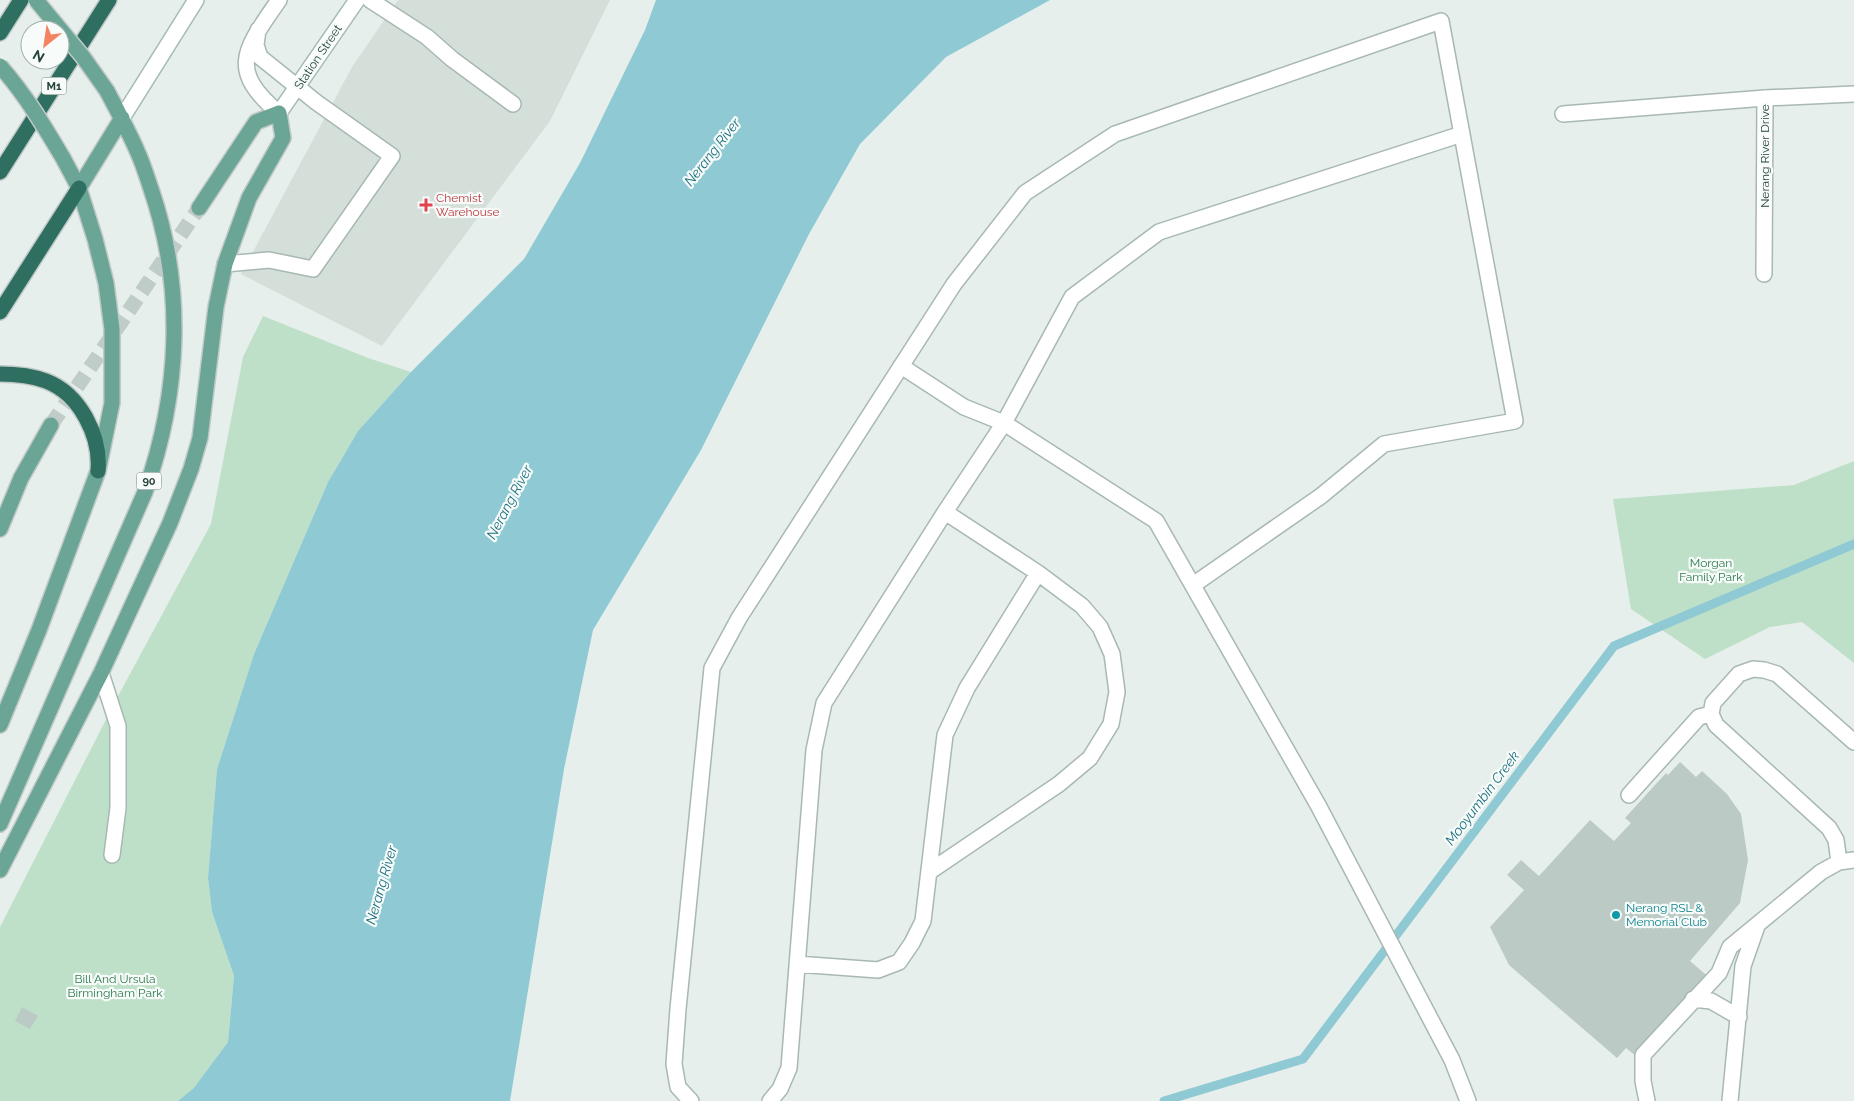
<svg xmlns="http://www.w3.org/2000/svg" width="1854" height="1101" font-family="Raleway,sans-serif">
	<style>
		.built { fill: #d4dfda }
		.green { fill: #bfe0c8 }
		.water { fill: #8ec9d4 }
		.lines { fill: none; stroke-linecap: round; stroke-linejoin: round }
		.stream { stroke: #8ec9d4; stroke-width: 9 }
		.building { fill: #bbcac4 }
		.primary-tunnel { stroke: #bfccc8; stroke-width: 15; stroke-dasharray: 15 8; stroke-linecap: butt }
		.lane-casing { stroke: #a8b8b2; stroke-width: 18 }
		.street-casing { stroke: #a8b8b2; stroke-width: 18 }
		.secondary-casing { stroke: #a4bbb3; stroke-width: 18 }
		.primary-casing { stroke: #c2cac8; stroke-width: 18 }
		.highway-casing { stroke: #c2cac8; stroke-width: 18 }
		.lane { stroke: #fff; stroke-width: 15 }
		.street { stroke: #fff; stroke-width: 15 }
		.secondary { stroke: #fff; stroke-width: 15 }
		.primary { stroke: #6aa596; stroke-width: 15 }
		.highway { stroke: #2f6f62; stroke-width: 15 }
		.primary-bridge-casing { stroke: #c2cac8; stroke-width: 18; stroke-linecap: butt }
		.primary-bridge { stroke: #6aa596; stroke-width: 15 }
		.health-dot { fill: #e0444e; stroke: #f7fbf9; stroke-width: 2 }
		.culture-dot { fill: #0f9aa8; stroke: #f7fbf9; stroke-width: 2 }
		.labels { text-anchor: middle; stroke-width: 4.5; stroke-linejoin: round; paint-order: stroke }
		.shield { fill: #f7fbf9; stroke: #637a73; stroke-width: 1 }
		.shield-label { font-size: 11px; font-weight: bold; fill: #24423a }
		.street-label { font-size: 12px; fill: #24423a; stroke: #f7fbf9 }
		.health-label { font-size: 12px; fill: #be3a42; stroke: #f7fbf9; text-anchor: start }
		.park-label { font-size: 12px; fill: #2d7a4b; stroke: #f7fbf9 }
		.culture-label { font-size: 12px; fill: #0d838f; stroke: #f7fbf9; text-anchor: start }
		.water-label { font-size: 14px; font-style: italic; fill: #1c6f80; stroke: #f7fbf9 }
	</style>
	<rect width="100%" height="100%" fill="#e6efeb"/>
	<path class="built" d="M398 0H610L550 121 382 346 241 274 352 67Z"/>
	<path class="green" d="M263 316 368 358 411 372 358 431 328 482 254 654 217 769 208 878 212 912 234 976 228 1042 194 1089 178 1101H0V927L117 698 211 524 243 357Z
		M1854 461V663L1802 622 1770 627 1705 659 1631 609 1613 499 1794 485Z"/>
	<path class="water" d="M656 0H1050L946 57 860 144 809 234 701 450 593 630 564 769 510 1101H178L194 1088 228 1042 234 976 212 912 208 878 217 769 254 654 328 482 358 431 411 372 524 259 580 163 645 30Z"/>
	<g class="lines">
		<path class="stream" d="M1164 1101 1303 1059 1614 646 1854 544"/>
	</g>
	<path class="building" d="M1680 762 1696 777 1702 771 1727 794 1741 814 1748 860 1740 903 1690 961 1711 979 1641 1060 1626 1048 1617 1058 1509 965 1490 927 1524 890 1507 875 1521 860 1539 876 1590 820 1614 841 1631 823 1625 818 1666 773 1668 775Z
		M22 1007 38 1016 30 1029 15 1021Z"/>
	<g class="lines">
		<path class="primary-tunnel" d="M51 425 199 208"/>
		<defs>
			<path id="lane" d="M279 0C246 48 226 69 279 113
				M370 0 427 37 452 59 513 104
				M1563 114 1765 98
				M225 264 269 260 313 269 392 156 316 102 260 57 256 45 258 30
				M101 673 118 726V808L112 855
				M1629 795 1699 717 1711 714
				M1839 862 1836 840 1829 828 1716 725 1711 714 1713 703 1739 674 1753 669 1764 670 1777 674 1854 742
				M929 872 1059 784 1090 758 1111 724 1117 692 1112 654 1100 627 1082 606 1038 573 945 512
				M797 964 878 970 899 962 912 943 923 921 945 735 967 688 1038 573
				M1693 999 1711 1001 1739 1017
				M691 1101 678 1087 674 1064 678 1009 712 668 739 618 954 284 1025 193 1115 134 1441 21 1515 421 1384 444 1321 496 1193 585
				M770 1101 780 1089 789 1068 814 750 824 703 945 512 1004 423 1072 297 1159 232 1462 134
				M1647 1101 1643 1081V1055L1719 973 1730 947 1821 872 1839 862 1854 860
				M1730 1101 1743 966 1757 926"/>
			<path id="street" d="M1764 274 1765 98 1854 94
				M901 366 964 407 1004 423 1156 521 1318 805 1452 1060 1468 1101"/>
			<path id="secondary" d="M279 113 357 0
				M122 118 196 0"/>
			<path id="primary" d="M79 188 122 118
				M0 529 21 478 51 425
				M0 725 39 630 98 471 112 403V329L106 283 95 239 79 188 63 158
				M0 824 145 492C180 393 185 288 151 189 147 177 143 164 138 153 129 132 118 112 107 91
				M0 870 101 673 170 523 191 469 200 438 216 307 225 264 249 198 283 138 279 113 256 122 199 208"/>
			<path id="highway" d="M0 33 21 0
				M0 172 109 0
				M0 312 79 188
				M0 374C16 374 30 375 46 381 80 394 101 436 98 471"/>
		</defs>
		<use href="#lane" class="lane-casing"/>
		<use href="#street" class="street-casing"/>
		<use href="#secondary" class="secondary-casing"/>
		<use href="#primary" class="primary-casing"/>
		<use href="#highway" class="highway-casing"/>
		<use href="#lane" class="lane"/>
		<use href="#street" class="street"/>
		<use href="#secondary" class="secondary"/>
		<use href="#primary" class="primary"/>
		<use href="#highway" class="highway"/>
		<defs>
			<path id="primary-bridge" d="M36 0 83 57 107 91
				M0 66C25 94 44 126 63 158"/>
		</defs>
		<use href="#primary-bridge" class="primary-bridge-casing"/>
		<use href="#primary-bridge" class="primary-bridge"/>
	</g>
	<path class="health-dot" d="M423.5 197.5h5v5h5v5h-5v5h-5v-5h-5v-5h5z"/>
	<circle class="culture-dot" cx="1616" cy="915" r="5"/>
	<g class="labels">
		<g class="shield">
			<rect x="41.5" y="77.5" width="25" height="17" rx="4"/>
			<rect x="136.5" y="472.5" width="25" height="17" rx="4"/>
		</g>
		<g class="shield-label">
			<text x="54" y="90">M1</text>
			<text x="149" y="485">90</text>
		</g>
		<g class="street-label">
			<text transform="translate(318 57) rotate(-56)" y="4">Station Street</text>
			<text transform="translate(1765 156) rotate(-90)" y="4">Nerang River Drive</text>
		</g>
		<g class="health-label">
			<text x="436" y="202">Chemist<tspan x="436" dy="14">Warehouse</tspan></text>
		</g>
		<g class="park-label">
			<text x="1711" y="567">Morgan<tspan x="1711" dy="14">Family Park</tspan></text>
			<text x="115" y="983">Bill And Ursula<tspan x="115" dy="14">Birmingham Park</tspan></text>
		</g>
		<g class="culture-label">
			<text x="1626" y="912">Nerang RSL &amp;<tspan x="1626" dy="14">Memorial Club</tspan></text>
		</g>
		<g class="water-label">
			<text transform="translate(712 152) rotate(-52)" y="5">Nerang River</text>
			<text transform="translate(509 502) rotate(-62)" y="5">Nerang River</text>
			<text transform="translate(1482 798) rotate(-53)" y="5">Mooyumbin Creek</text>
			<text transform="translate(381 885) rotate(-74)" y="5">Nerang River</text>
		</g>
	</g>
	<g transform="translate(45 45) rotate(210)"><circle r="24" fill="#f7fbf9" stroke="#a3b1ad"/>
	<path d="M0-4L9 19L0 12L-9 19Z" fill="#f4845f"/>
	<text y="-8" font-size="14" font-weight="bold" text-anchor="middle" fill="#24423a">N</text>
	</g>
</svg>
